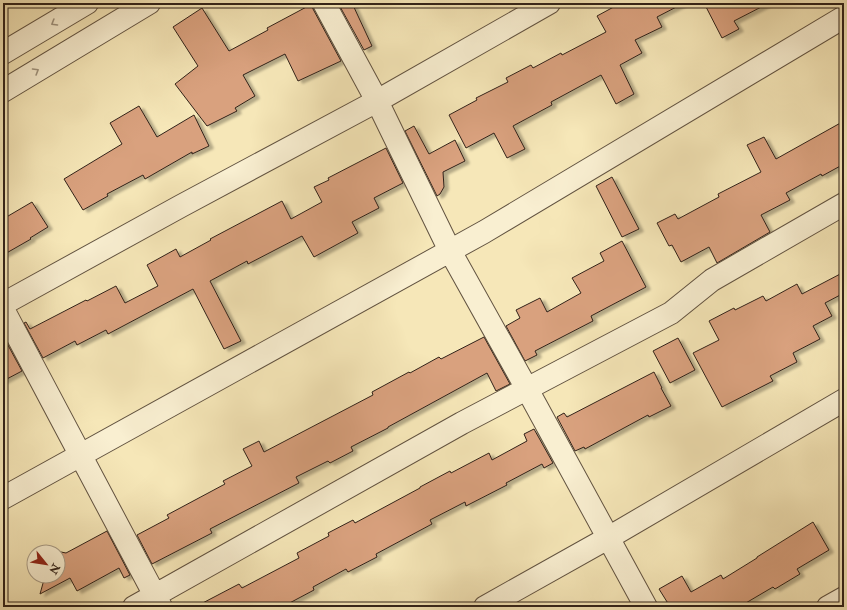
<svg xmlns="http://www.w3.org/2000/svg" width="847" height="610" font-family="'IM FELL Double Pica',serif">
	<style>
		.building { fill: #d9a17e; stroke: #312219; filter: url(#shadow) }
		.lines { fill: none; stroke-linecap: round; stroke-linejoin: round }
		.minor-casing { stroke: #625341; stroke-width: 24 }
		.minor { stroke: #f9efd1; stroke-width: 22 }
		.oneway { stroke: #9f937e }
	</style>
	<defs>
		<filter id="shadow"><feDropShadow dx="4.5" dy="2.5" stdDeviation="1" flood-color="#0004"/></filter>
	</defs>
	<rect width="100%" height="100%" fill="#f6e7b8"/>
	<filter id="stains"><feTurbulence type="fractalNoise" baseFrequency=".005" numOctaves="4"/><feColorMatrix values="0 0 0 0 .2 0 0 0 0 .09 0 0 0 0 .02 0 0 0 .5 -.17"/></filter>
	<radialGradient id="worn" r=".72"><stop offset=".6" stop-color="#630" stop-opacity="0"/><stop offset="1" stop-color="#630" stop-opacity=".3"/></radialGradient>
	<path class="building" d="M338 3H352L372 46 364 50Z
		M621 3H684L657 17 662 27 635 40 642 53 620 65 634 94 616 104 601 75 551 102 552 105 513 126 525 149 507 158 494 133 466 148 449 115 477 100 476 98 508 82 506 78 531 65 533 68 561 53 562 55 606 32 597 16Z
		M704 3H769L734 21 739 29 722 38Z
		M312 4 313 9 341 61 298 81 285 54 243 75 255 96 235 108 237 111 207 126 175 84 198 66 173 27 202 8 229 51 268 30 267 28Z
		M139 106 157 137 194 115 209 146 192 154V152L145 179 143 175 107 194 108 196 83 210 64 179 122 144 110 123Z
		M844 121V164L822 176 821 174 786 193 790 200 761 215 770 232 717 263 709 247 681 262 672 245 669 246 657 223 675 214 678 219 719 197 718 194 761 172 747 145 764 137 776 159Z
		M414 126 429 154 455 140 465 161 443 172 444 187 440 194 437 196 405 131Z
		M386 148 403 183 374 198 379 208 352 222 358 233 314 257 302 236 248 264 247 261 210 281 241 341 224 349 193 289 108 334 106 330 77 345 75 341 43 358 24 323 26 322 30 329 86 300 87 301 116 286 125 303 158 286 147 265 176 249 180 257 211 240 210 239 282 201 291 219 322 202 314 187 329 180 328 178Z
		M612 177 639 229 622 237 596 186Z
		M32 202 48 227 30 238 31 239 3 255V219Z
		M622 241 646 287 591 316 593 321 535 351 537 355 525 361 506 326 520 318 516 310 540 298 547 312 581 293 572 278 604 261 600 253Z
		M844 272V293L825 303 832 316 813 326 820 339 793 353 797 362 770 376 773 381 722 407 693 353 719 340 709 321 734 308 735 310 763 296 766 301 797 284 802 294Z
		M3 336 22 371 3 381Z
		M484 337 510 384 496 391 487 373 388 427V428L351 447 353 451 330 463 328 461 296 477 299 483 210 529 212 533 152 564 137 535 169 518 167 515 225 484 223 481 252 466 243 449 259 441 264 452 373 395 372 392 409 372 410 373 439 357 441 359Z
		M678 338 695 370 670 383 653 351Z
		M654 372 662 388H661L671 406 649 417 648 415 585 449 584 447 575 451 557 417 564 413 567 417Z
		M534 429 553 463 544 468 542 464 506 483 507 485 466 506 465 502 430 520 432 524 376 554 377 557 348 572 346 569 313 587 314 590 282 607H195L239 584 242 588 299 558 297 553 329 536 328 533 353 520 355 523 420 488V487L450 471 451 473 489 453 492 460 527 441 524 434Z
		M813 522 829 550 797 569 800 574 775 589 773 587 739 607H665L669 605 659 589 682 576 691 592 721 575 723 579 757 558V557Z
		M107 531 130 575 124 578 119 568 77 591 70 578 40 594 45 576H58V552H50L51 550 66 553Z"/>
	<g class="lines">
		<defs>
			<path id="minor" d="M324 3 377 101 450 251 527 389 646 607
				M3 53 87 3
				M3 91 149 3
				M3 304 181 206 377 101 549 3
				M3 309 161 607
				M3 498 484 232 844 17
				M134 607 462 423 671 313 712 280 844 204
				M485 607 608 538 844 400
				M828 607 844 598"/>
		</defs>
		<use href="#minor" class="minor-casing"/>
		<use href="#minor" class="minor"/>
	</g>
	<defs><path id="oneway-chevron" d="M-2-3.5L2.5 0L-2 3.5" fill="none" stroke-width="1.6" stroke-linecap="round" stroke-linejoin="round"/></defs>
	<g class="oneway">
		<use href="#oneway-chevron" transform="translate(54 23) rotate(149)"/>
		<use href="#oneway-chevron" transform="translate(36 71) rotate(-31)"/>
	</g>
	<rect width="847" height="610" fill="none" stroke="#f6e7b8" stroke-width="16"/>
	<rect x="4" y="4" width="839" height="602" fill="none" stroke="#312219" stroke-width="2"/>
	<rect x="8" y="8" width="831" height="594" fill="none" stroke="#312219"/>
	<g transform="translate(46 564) rotate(120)"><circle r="19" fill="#f9efd1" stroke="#a99d87"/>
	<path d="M0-3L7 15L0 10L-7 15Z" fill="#8f2418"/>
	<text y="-6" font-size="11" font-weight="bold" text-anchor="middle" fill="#312219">N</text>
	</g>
	<rect width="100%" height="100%" filter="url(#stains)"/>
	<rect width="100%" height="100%" fill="url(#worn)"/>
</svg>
